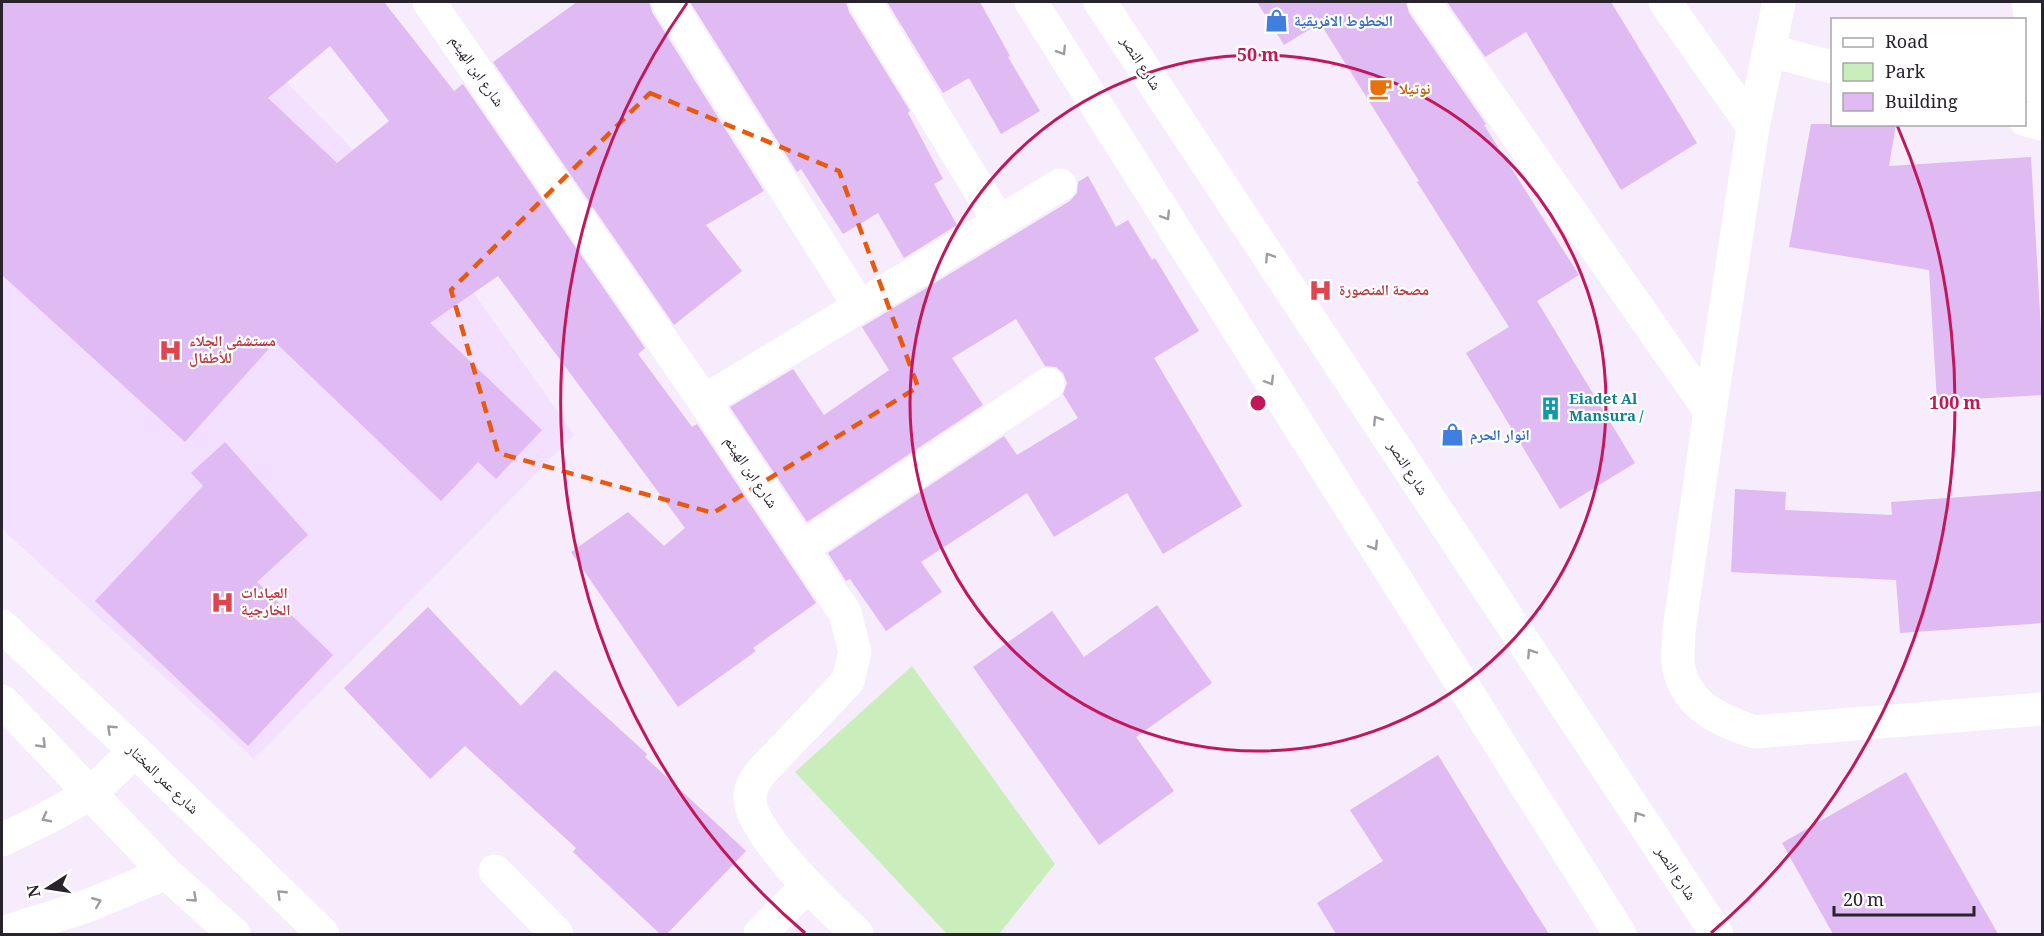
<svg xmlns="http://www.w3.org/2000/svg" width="2044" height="936" font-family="Georgia,'Noto Naskh Arabic',serif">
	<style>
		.built { fill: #f3dfff }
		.green { fill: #c9eebc }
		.building { fill: #dfbaf3; fill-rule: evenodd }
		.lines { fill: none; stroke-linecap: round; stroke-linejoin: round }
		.minor { stroke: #fff; stroke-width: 33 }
		.major { stroke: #fff; stroke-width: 33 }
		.highway { stroke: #fff; stroke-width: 33 }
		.oneway { stroke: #9f9ca0 }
		.marked { fill: none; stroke: #e8590c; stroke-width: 4.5; stroke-dasharray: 12 8; stroke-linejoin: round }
		.ring { fill: none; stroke: #c2185b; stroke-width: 3 }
		.labels { text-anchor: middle; stroke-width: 4.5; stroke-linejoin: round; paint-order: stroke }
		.shop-label { font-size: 15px; font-weight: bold; fill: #366cbe; stroke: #fff; text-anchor: start }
		.street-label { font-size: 15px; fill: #29232d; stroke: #fff }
		.food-label { font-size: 15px; font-weight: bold; fill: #c56008; stroke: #fff; text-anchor: start }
		.health-label { font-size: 15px; font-weight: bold; fill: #be3a42; stroke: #fff; text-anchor: start }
		.culture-label { font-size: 15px; font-weight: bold; fill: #0d838f; stroke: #fff; text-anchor: start }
		.centre { fill: #c2185b; stroke: #fff; stroke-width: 3 }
		.ring-label { font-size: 18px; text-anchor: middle; font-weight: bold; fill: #c2185b; stroke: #fff; stroke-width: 4.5; stroke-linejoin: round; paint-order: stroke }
	</style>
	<rect width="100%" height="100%" fill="#f6ecfb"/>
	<path class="built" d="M2 2H207L360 157 439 244 574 435 254 759 2 529Z"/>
	<path class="green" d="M912 666 1055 864 999 934H947L795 772Z"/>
	<path class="building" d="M2 2H384L454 91 463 84 645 348 638 354 692 427 697 424 816 603 753 648 756 651 678 707 571 552 628 512 664 546 685 528 498 276 430 323 542 430 496 479 478 462 441 501 275 342 185 442 2 275ZM330 46 389 121 337 163 268 98Z
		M577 2H649L652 12 764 191 706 225 742 271 674 325 493 62Z
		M690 2H846L849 12 910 111 908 113 943 179 934 184 957 225 904 258 878 213 843 234 801 169 797 172Z
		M887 2H980L1010 56 1008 57 1040 111 1001 134 969 78 943 93Z
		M1257 2H1406L1409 13 1486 124 1484 125 1579 275 1537 301 1635 463 1560 509 1466 353 1509 327 1417 182 1419 181 1320 23 1284 45Z
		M1447 2H1611L1697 143 1621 190 1526 32 1485 57Z
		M1811 124H1896L1889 166 2031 157 2043 364V395L1937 401 1929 270 1789 247Z
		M1088 176 1116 227 1128 220 1152 260 1155 258 1199 331 1154 358 1242 506 1163 554 1127 493 1054 537 1027 493 921 562 942 592 886 631 850 579 846 581 828 553 1004 436 1017 455 1078 418 1063 394 1067 383 1063 373 1056 367 1045 366 1016 319 952 358 983 405 807 522 730 407 793 369 824 415 889 370 862 327 1070 201 1077 193 1078 182Z
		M225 442 308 535 257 582 333 655 248 746 95 601 203 486 191 473Z
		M1735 489 1786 492 1785 510 1892 515 1891 502 2043 491V623L1900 633 1896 580 1731 572Z
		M1157 605 1212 683 1136 737 1174 791 1099 845 973 667 1052 611 1084 657Z
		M428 607 521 706 555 670 647 754 645 757 746 851 667 934H660L573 852 576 848 465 746 430 779 344 688Z
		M1438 755 1507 868 1549 934H1336L1317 903 1383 861 1350 810Z
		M1906 772 1998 934H1833L1782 843Z"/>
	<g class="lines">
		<path class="minor" d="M429 2 704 401 845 613 855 652 848 681 763 770C756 779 750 786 750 798 750 834 831 909 857 934
			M668 2 859 306
			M865 2 999 222
			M1424 2 1710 411
			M1665 2 1753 127
			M1779 2 1753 127 1710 411 1679 631C1679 643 1676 658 1679 669 1688 708 1721 720 1754 732L2042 709
			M2028 2 2042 93
			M1770 51 1832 67
			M2024 119 2042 124
			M704 401 1060 185
			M802 548 1048 384
			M495 871 557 934
			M760 934 807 886"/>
		<path class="major" d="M2 626 135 751 323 934
			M2 701 166 873 234 934
			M2 840 47 818 90 794 135 751
			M2 933 87 906 166 873"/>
		<path class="highway" d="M1031 2 1620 934
			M1100 2 1717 934"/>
	</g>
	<defs><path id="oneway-chevron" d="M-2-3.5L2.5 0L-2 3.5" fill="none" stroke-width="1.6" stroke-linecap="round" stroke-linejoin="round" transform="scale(1.5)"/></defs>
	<g class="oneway">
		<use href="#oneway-chevron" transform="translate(1062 51) rotate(58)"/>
		<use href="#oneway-chevron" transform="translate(1166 216) rotate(58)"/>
		<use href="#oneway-chevron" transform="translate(1269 257) rotate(-123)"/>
		<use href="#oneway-chevron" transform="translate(1270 381) rotate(58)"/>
		<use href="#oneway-chevron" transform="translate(1377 420) rotate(-123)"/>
		<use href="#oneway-chevron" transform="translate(1374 546) rotate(58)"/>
		<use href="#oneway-chevron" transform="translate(1531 653) rotate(-123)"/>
		<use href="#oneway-chevron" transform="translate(111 729) rotate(-137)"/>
		<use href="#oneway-chevron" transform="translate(42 744) rotate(46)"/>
		<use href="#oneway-chevron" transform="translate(1638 816) rotate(-123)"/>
		<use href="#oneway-chevron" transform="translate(46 818) rotate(152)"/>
		<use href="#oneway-chevron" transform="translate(281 894) rotate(-136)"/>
		<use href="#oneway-chevron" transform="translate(193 898) rotate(42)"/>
		<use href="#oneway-chevron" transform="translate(97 902) rotate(-22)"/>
	</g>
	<path class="marked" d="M650 93 839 171 918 387 713 513 498 453 451 290Z"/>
	<g class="ring">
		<circle cx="1258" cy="403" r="348"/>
		<path d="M805 933A697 697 0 0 1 687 3M1897 125A697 697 0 0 1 1711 933"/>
	</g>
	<defs>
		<symbol id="shop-bare" viewBox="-9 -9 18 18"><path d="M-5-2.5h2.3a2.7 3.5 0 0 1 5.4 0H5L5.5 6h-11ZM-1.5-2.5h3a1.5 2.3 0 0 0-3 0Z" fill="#3f7fe0" stroke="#fff" stroke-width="2.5" paint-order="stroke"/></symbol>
		<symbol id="cafe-bare" viewBox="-9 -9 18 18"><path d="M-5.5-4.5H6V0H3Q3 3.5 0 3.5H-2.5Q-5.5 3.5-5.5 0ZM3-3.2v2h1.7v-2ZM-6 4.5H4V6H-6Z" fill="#e8710a" stroke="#fff" stroke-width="2.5" paint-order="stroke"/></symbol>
		<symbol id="hospital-bare" viewBox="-9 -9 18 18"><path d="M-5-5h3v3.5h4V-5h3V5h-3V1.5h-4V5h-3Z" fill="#e0444e" stroke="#fff" stroke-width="2.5" paint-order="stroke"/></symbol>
		<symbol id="building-bare" viewBox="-9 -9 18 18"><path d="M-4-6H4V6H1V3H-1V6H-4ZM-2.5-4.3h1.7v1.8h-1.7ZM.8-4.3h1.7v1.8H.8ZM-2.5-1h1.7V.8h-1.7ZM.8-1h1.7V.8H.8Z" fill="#0f9aa8" stroke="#fff" stroke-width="2.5" paint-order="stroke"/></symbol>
	</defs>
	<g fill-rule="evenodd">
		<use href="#shop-bare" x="1260" y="4" width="33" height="33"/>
		<use href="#cafe-bare" x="1364" y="72" width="33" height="33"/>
		<use href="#hospital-bare" x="1304" y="274" width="33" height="33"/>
		<use href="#hospital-bare" x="154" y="334" width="33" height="33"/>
		<use href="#building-bare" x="1534" y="392" width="33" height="33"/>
		<use href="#shop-bare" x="1436" y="418" width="33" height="33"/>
		<use href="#hospital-bare" x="206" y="586" width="33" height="33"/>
	</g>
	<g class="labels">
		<g class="shop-label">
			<text x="1294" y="26">الخطوط الافريقية</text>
			<text x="1470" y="440">انوار الحرم</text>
		</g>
		<g class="street-label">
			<text transform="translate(1141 63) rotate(57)" y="5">شارع النصر</text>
			<text transform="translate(477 71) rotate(55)" y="5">شارع ابن الهيثم</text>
			<text transform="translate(1408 468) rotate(57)" y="5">شارع النصر</text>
			<text transform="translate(751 472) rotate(56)" y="5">شارع ابن الهيثم</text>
			<text transform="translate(163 779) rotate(44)" y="5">شارع عمر المختار</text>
			<text transform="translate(1676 873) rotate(57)" y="5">شارع النصر</text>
		</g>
		<g class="food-label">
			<text x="1399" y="94">نوتيلا</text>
		</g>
		<g class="health-label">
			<text x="1339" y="295">مصحة المنصورة</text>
			<text x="189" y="346">مستشفى الجلاء<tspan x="189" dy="17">للأطفال</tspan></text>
			<text x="241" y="598">العيادات<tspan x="241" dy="17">الخارجية</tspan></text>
		</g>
		<g class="culture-label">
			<text x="1569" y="404">Eiadet Al<tspan x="1569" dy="17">Mansura /</tspan></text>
		</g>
	</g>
	<circle cx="1258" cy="403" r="9" class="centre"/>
	<g class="ring-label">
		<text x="1258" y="61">50 m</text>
		<text x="1955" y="409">100 m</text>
	</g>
	<rect width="2044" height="936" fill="none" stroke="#29232d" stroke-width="6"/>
	<rect x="1831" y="18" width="195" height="108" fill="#ffffff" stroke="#a9a7ab" stroke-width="1.5"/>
	<rect x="1843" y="38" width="30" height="9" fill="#ffffff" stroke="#a9a7ab" stroke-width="1.5"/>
	<text x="1885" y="48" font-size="18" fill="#29232d">Road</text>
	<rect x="1843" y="63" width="30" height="18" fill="#c9eebc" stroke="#a9a7ab" stroke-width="1.5"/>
	<text x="1885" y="78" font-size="18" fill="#29232d">Park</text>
	<rect x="1843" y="93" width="30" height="18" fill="#dfbaf3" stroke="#a9a7ab" stroke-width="1.5"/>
	<text x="1885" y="108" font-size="18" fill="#29232d">Building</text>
	<g transform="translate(48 888) rotate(258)" stroke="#ffffff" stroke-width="4.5" paint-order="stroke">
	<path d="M0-4.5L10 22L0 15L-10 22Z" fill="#29232d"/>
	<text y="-9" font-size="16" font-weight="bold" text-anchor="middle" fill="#29232d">N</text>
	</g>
	<path d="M1834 906v9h140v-9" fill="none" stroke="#29232d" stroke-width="3"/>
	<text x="1843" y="906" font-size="18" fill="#29232d" stroke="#ffffff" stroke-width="4.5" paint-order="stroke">20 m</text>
</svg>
